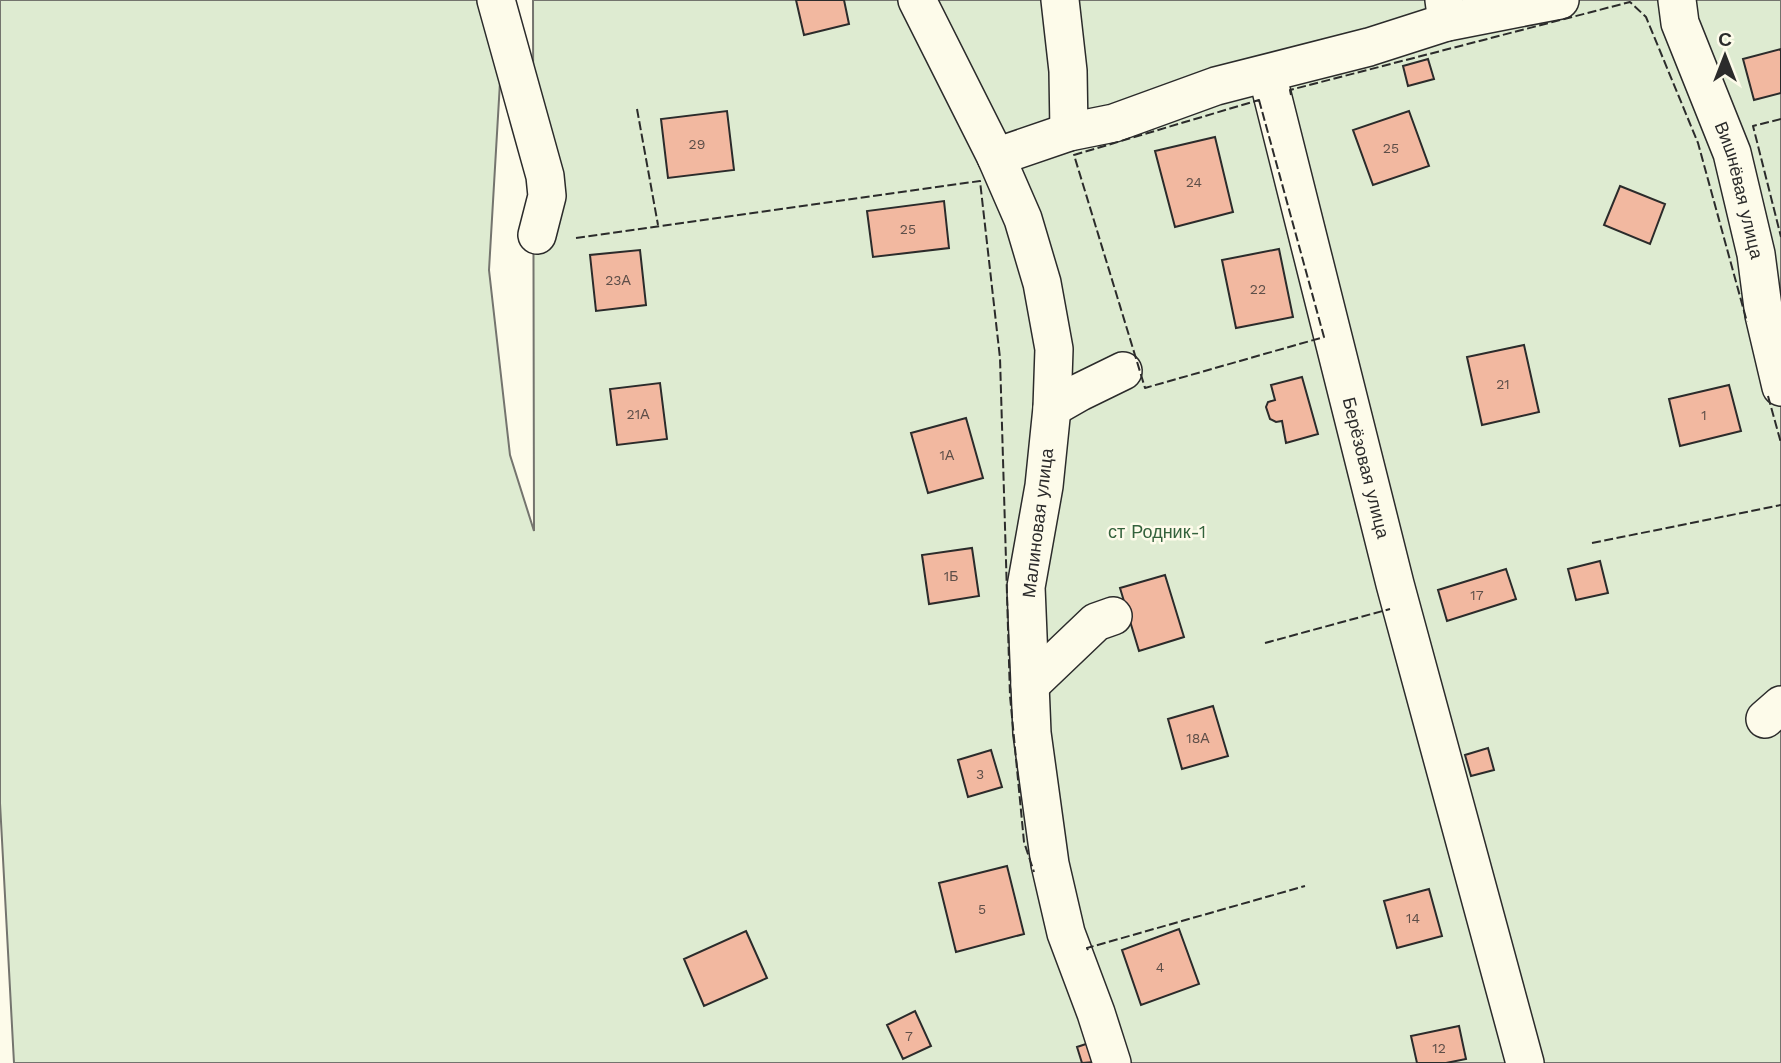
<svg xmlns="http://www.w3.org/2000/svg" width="1781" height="1063" font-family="'Work Sans',sans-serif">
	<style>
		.green { fill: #deebd1; stroke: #74746e; stroke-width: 2 }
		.building { fill: #f2b8a0; stroke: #2b2b2b; stroke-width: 2 }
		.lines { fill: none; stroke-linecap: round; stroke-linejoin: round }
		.minor-casing { stroke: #2b2b2b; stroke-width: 40 }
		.minor { stroke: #fdfbea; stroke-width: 37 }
		.fence { stroke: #2b2b2b; stroke-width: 2; stroke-dasharray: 9 3.5; stroke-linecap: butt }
		.labels { text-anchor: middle; stroke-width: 5; stroke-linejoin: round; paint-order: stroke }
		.number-label { font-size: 14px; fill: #5d4e48 }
		.street-label { font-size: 18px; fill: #2b2b2b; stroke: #fdfbea }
		.park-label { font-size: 18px; fill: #34623c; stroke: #fdfbea }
	</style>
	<rect width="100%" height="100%" fill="#fdfbea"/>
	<path class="green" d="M0 0H478L500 82 489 270 510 455 534 531 533 0H1781V1063H14L0 803Z"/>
	<path class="building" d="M796 0H844L849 24 804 35Z
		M1781 49V93L1754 100 1743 59Z
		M1428 59 1434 79 1408 86 1403 66Z
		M727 111 734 170 668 178 661 119Z
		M1409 111 1429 166 1373 185 1353 130Z
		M1215 137 1233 212 1175 227 1155 151Z
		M1620 186 1665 204 1650 244 1604 225Z
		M944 201 949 248 873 257 867 211Z
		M1279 249 1293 317 1236 328 1222 260Z
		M640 250 646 305 596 311 590 255Z
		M1524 345 1539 412 1482 425 1467 357Z
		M1302 377 1318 434 1286 443 1282 421 1276 422 1270 419 1266 407 1268 402 1275 400 1271 385Z
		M660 383 667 439 617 445 610 389Z
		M1729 385 1741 431 1680 446 1669 399Z
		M966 418 983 478 928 493 911 433Z
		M972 548 979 596 929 604 922 555Z
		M1600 561 1608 593 1576 600 1568 569Z
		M1506 569 1516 599 1447 621 1438 590Z
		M1165 575 1184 637 1139 651 1120 588Z
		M1213 706 1228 756 1182 769 1168 719Z
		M1488 748 1494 770 1471 776 1465 755Z
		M991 750 1002 787 968 797 958 760Z
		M1007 866 1024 934 956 952 939 883Z
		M1429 889 1442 936 1397 948 1384 901Z
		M1179 929 1199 984 1141 1005 1122 950Z
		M746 931 767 978 704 1006 684 959Z
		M915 1011 931 1046 903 1059 887 1025Z
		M1459 1026 1466 1059 1446 1063H1417L1411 1036Z
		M1089 1043 1095 1062 1082 1063 1077 1047Z"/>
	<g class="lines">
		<defs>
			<g id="minor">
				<path d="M496 0 545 176 547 196 537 235"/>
				<path d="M917 0 996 157 1023 219 1042 283 1054 349 1052 408 1044 486 1026 587 1032 733 1050 864 1066 933 1096 1013 1112 1063"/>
				<path d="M1060 0 1068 71 1069 132"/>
				<path id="s1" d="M1677 0 1680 23 1732 153 1756 254 1764 315 1781 387"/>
				<path d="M1447 22 1560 0"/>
				<path id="s2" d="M1267 74 1395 584 1525 1063"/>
				<path d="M996 157 1069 132 1114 123 1216 86 1369 47 1447 22 1444 0"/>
				<path d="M1052 408 1080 392 1123 371"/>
				<path d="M1030 685 1096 622 1113 616"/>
				<path d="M1765 719 1781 705"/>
			</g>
		</defs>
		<use href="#minor" class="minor-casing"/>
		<use href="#minor" class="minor"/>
		<path class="fence" d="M1291 95 1290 90 1630 2 1646 17 1698 143 1747 322
			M1259 100 1324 337 1145 388 1074 155Z
			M637 109 658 225
			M1781 119 1753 126 1781 237
			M576 238 980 181 1000 358 1010 696 1024 842 1034 872
			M1768 396 1781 443
			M1592 543 1781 505
			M1265 643 1390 609
			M1088 950 1087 948 1305 886"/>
	</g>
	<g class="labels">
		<g class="number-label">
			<text x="697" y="149">29</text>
			<text x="1391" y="153">25</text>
			<text x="1194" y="187">24</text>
			<text x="908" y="234">25</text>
			<text x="618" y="285">23А</text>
			<text x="1258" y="294">22</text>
			<text x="1503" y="389">21</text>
			<text x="638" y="419">21А</text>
			<text x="1704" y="420">1</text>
			<text x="947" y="460">1А</text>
			<text x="951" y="581">1Б</text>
			<text x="1477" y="600">17</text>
			<text x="1198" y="743">18А</text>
			<text x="980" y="779">3</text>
			<text x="982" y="914">5</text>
			<text x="1413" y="923">14</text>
			<text x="1160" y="972">4</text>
			<text x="909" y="1041">7</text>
			<text x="1439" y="1053">12</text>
		</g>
		<g class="street-label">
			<text dy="6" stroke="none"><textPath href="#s1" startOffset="201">Вишнёвая улица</textPath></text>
			<text dy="6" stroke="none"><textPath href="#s2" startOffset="406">Берёзовая улица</textPath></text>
			<text transform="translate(1038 523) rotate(-83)" y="6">Малиновая улица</text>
		</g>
		<g class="park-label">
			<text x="1157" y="538">ст Родник-1</text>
		</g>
	</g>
	<g transform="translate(1725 56)" stroke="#fdfbea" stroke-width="5" paint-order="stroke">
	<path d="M0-5L12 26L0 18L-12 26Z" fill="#2b2b2b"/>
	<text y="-10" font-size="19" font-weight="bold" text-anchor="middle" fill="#2b2b2b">С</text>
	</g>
</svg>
